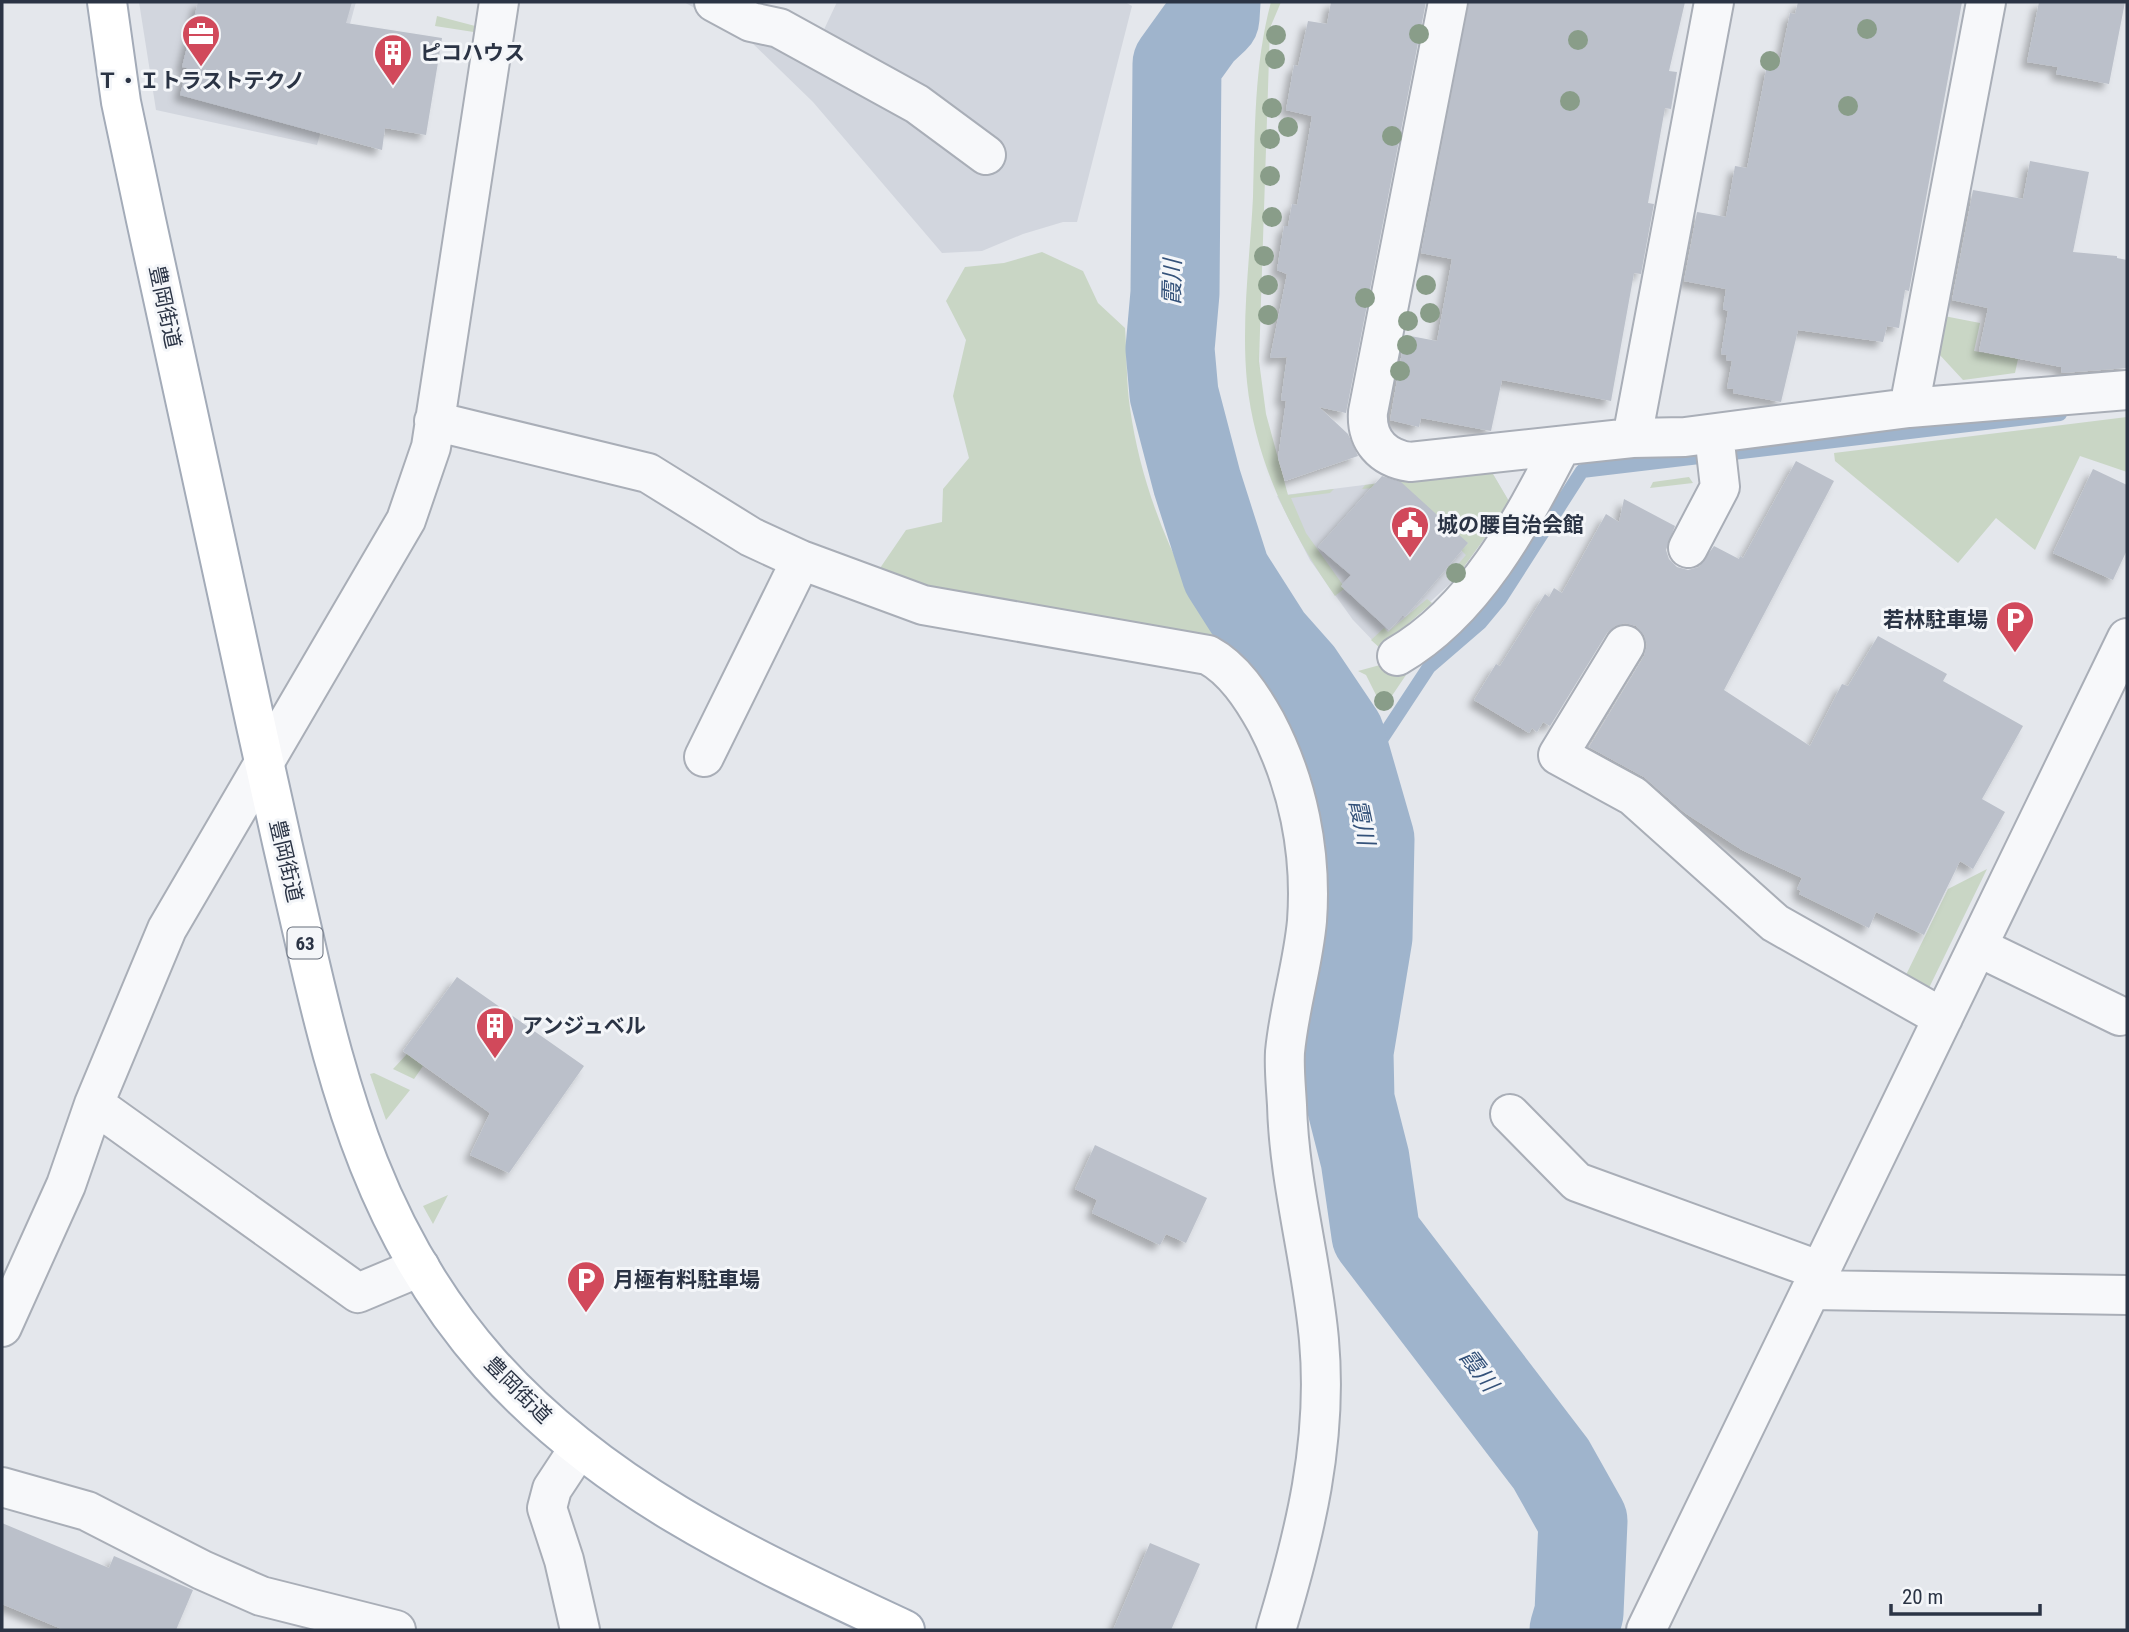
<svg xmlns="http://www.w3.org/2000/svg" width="2129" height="1632" font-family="'Roboto Condensed','Noto Sans JP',sans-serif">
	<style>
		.built { fill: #d2d6de }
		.green { fill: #c9d6c5 }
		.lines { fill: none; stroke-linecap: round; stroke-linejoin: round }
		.stream { stroke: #9fb4cc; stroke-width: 14 }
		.river { stroke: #9fb4cc; stroke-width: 89 }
		.building { fill: #bbc0ca; filter: url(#shadow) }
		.minor-casing { stroke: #a9aeb7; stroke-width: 42 }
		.major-casing { stroke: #a3abb8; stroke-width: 42 }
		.minor { stroke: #f7f8fa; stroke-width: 38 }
		.major { stroke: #fff; stroke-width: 38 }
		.tree { fill: #899d89 }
		.labels { text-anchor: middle; stroke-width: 6; stroke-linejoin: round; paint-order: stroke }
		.shield { fill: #f4f6f9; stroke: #676e7b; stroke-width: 2 }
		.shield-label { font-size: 19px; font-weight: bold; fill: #2b3445 }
		.poi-label { font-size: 21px; font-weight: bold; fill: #2b3445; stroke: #f4f6f9; text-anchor: start }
		.street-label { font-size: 21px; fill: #2b3445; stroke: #f4f6f9 }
		.water-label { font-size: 23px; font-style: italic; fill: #34527a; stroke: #f4f6f9 }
	</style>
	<defs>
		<filter id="shadow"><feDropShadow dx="-6" dy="6" stdDeviation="3.5" flood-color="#0004"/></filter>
	</defs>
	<rect width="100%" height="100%" fill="#e4e7ec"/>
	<path class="built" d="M139 2H356L317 145 156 110Z
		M684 2H749L820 38 837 2H1125L1132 6 1077 222H1063L1023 234 982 251 942 253 813 102 747 38Z
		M1490 469 1510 503 1455 579 1380 648 1353 620 1310 560 1277 496Z"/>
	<path class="green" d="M1271 2H1281L1270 28 1259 361 1266 414 1288 495 1334 489 1330 493 1291 498 1306 533 1345 588 1335 596C1290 532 1255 460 1247 382 1241 321 1250 258 1253 197 1255 131 1254 65 1271 2Z
		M437 16 479 27 480 33 435 26Z
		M1042 252 1083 271 1098 303 1125 328C1127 354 1126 382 1130 408 1142 494 1179 580 1229 650L1074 623 876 574 906 530 942 522 943 489 969 458 953 396 966 340 946 301 965 267 1004 263Z
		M1944 316 1980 323 1974 351 2018 359 2015 373 1963 380 1938 353Z
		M2127 417V472L2080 456 2035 550 1996 518 1958 563 1835 461 1834 453Z
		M1490 469 1510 503 1455 579 1449 575 1466 555 1461 550 1468 543 1383 487 1362 489 1365 485Z
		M1689 477 1693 483 1650 488 1653 482Z
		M1427 599 1432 603 1380 648 1371 640 1384 628 1388 632Z
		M1380 665 1406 675 1383 709 1366 675 1358 671Z
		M1987 869 1927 992 1904 979 1948 889Z
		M407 1054 423 1066 414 1079 393 1069Z
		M374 1073 410 1090 386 1120 370 1074Z
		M448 1195 433 1224 423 1206Z"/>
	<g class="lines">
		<path class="stream" d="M1351 770 1377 746 1429 667 1480 623 1500 599 1582 471 2060 414"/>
		<path class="river" d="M1216 2 1215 18 1200 32 1177 64 1175 293 1170 349 1174 394 1197 482 1226 573 1268 639 1299 674 1340 735 1370 839 1368 937 1349 1052 1350 1100 1365 1159 1376 1235 1551 1464 1583 1521 1579 1613 1574 1630"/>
	</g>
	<path class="building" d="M198 2H352L346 23 442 38 426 135 385 128 382 150 180 95 187 68 182 67Z
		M1331 2H1426L1346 413 1319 407 1348 434 1358 456 1285 481 1278 458 1286 401 1281 400 1287 357 1270 358 1287 274 1277 270 1284 226H1288L1292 204 1297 205 1312 116 1286 110 1294 65 1298 66 1308 21 1327 24Z
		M1469 2H1685L1669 71 1677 72 1671 109 1665 108 1648 203 1654 204 1641 274 1634 273 1611 401 1502 380 1491 431 1421 418 1419 427 1390 420 1405 335 1437 341 1452 259 1421 253Z
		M1798 2H1962L1909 291 1905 290 1899 328 1887 326 1883 342 1798 330 1781 402 1733 393 1734 389 1727 388 1732 361 1726 360 1727 355 1721 354 1728 311 1723 309 1726 289 1684 281 1697 212 1726 217 1735 166 1747 168 1767 65 1779 67 1790 13 1795 14Z
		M2039 2H2125L2109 84 2056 74 2058 67 2027 62Z
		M2030 161 2089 172 2073 252 2117 256V258L2127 260V368L2062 373 2061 367 1979 351 1988 308 1952 300 1973 190 2023 199Z
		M1796 461 1834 481 1724 690 1810 746 1842 684 1848 686 1878 636 1947 674 1943 681 2023 726 1982 799 2005 812 1973 869 1960 861 1924 935 1876 912 1869 928 1799 894 1801 891 1797 889 1802 878 1742 850 1685 813 1644 777 1589 747 1644 656 1647 645 1644 635 1636 626 1625 623 1615 626 1607 633 1550 726 1543 722 1537 732 1532 728 1529 733 1474 700 1496 664 1500 666 1545 594 1549 597 1554 588 1562 593 1606 514 1619 522 1624 499 1675 526 1666 550 1669 559 1677 567 1688 570 1699 567 1714 546 1739 559 1740 556 1743 558Z
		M2093 469 2127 485V550L2113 580 2053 553Z
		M1382 476 1401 482 1468 543 1405 617 1403 615 1389 630 1341 586 1351 575 1318 547Z
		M457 977 584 1066 509 1173 470 1155 490 1113 403 1051Z
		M1095 1145 1207 1198 1186 1243 1166 1234 1160 1245 1092 1213 1097 1200 1075 1189Z
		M2 1523 109 1568 114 1556 193 1590 176 1630H64L2 1604Z
		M1150 1543 1200 1564 1171 1630H1113Z"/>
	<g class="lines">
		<defs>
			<path id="minor" d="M714 2 751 22 779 28 917 104 986 155
				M1448 2 1368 412C1366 440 1382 458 1410 462L1632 438 1685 437 1909 408 2127 390
				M1909 408 1986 2
				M434 421 648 473 751 537 801 560 923 605 1208 655C1234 669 1252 697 1266 722 1298 783 1312 852 1307 921 1303 965 1289 1008 1285 1052 1284 1069 1286 1087 1287 1105 1289 1184 1312 1261 1319 1340 1328 1441 1305 1534 1276 1630
				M1632 438 1714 2
				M1688 548 1720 487 1714 434
				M1625 645 1558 755 1633 796 1775 923 1943 1018
				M1397 656C1475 611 1521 523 1561 446
				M704 757 801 560
				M1978 947 2120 1016
				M94 1104 358 1293 420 1267
				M1510 1114 1577 1182 1821 1271
				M1811 1290 2127 1295
				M2 1327 66 1185 94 1104 167 929 406 520 431 447 499 2
				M579 1448 552 1489 547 1508 564 1560 580 1630
				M2 1487 87 1511 202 1570 261 1596 396 1630
				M1646 1630 2127 638"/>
			<path id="major" d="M107 2 121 102 146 220C183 390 220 560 257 730 272 799 288 869 304 938 340 1097 379 1239 490 1364 604 1492 753 1559 905 1630"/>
		</defs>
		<use href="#minor" class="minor-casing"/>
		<use href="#major" class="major-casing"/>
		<use href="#minor" class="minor"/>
		<use href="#major" class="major"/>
	</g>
	<g class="tree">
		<circle cx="1867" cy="29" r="10"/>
		<circle cx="1419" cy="34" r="10"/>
		<circle cx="1276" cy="35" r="10"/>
		<circle cx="1578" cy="40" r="10"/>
		<circle cx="1275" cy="59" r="10"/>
		<circle cx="1770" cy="61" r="10"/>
		<circle cx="1570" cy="101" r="10"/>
		<circle cx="1848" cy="106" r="10"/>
		<circle cx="1272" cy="108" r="10"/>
		<circle cx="1288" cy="127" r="10"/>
		<circle cx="1392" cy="136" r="10"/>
		<circle cx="1270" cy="139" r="10"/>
		<circle cx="1270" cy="176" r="10"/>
		<circle cx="1272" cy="217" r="10"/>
		<circle cx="1264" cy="256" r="10"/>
		<circle cx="1268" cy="285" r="10"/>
		<circle cx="1426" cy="285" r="10"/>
		<circle cx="1365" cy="298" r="10"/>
		<circle cx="1430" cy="313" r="10"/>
		<circle cx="1268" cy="315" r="10"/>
		<circle cx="1408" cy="321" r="10"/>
		<circle cx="1407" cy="345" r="10"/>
		<circle cx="1400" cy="371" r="10"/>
		<circle cx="1456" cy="573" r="10"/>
		<circle cx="1384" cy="701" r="10"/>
	</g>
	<defs>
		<symbol id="office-pin" viewBox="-11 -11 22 30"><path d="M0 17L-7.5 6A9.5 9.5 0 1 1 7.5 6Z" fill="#d1495b" stroke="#f4f6f9"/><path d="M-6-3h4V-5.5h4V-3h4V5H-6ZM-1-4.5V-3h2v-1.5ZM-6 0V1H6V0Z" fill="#fff"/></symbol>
		<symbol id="building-pin" viewBox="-11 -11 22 30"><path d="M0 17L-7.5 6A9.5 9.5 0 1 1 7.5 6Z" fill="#d1495b" stroke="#f4f6f9"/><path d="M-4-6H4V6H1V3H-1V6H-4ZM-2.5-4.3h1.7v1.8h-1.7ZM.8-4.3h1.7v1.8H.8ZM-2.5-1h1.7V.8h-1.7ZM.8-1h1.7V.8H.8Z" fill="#fff"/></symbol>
		<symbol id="civic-pin" viewBox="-11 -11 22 30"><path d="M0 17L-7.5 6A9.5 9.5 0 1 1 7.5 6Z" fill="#d1495b" stroke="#f4f6f9"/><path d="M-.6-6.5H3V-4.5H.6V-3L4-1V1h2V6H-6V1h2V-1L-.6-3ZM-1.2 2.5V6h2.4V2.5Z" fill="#fff"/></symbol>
		<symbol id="parking-pin" viewBox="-11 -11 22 30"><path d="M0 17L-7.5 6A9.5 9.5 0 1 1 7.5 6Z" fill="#d1495b" stroke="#f4f6f9"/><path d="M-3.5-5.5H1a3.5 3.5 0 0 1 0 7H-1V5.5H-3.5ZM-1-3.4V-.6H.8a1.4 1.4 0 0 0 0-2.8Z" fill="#fff"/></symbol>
	</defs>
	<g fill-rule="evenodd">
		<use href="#office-pin" x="179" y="12" width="44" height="60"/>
		<use href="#building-pin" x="371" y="31" width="44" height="60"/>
		<use href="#civic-pin" x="1388" y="503" width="44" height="60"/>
		<use href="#parking-pin" x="1993" y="598" width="44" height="60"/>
		<use href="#building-pin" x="473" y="1004" width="44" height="60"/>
		<use href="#parking-pin" x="564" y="1258" width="44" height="60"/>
	</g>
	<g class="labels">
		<rect class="shield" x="287.5" y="927.5" width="35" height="31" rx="5"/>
		<g class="shield-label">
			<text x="305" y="950">63</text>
		</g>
		<g class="poi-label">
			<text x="420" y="60">ピコハウス</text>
			<text x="201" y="88" text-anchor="middle">Ｔ・Ｉトラストテクノ</text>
			<text x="1437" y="532">城の腰自治会館</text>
			<text x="1988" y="627" text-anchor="end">若林駐車場</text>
			<text x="522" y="1033">アンジュベル</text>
			<text x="613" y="1287">月極有料駐車場</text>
		</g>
		<g class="street-label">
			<text transform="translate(165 307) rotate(78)" y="7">豊岡街道</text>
			<text transform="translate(286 861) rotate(77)" y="7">豊岡街道</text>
			<text transform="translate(518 1390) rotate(45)" y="7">豊岡街道</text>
		</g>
		<g class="water-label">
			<text transform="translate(1172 282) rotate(-89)" y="8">霞川</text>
			<text transform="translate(1362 822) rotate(78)" y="8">霞川</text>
			<text transform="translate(1479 1370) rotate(53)" y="8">霞川</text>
		</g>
	</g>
	<rect width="2129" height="1632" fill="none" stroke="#2b3445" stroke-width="7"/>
	<path d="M1891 1604v10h149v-10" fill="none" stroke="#2b3445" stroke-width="3.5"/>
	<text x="1902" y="1604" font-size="21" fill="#2b3445" stroke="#f4f6f9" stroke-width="5" paint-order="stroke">20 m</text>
</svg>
